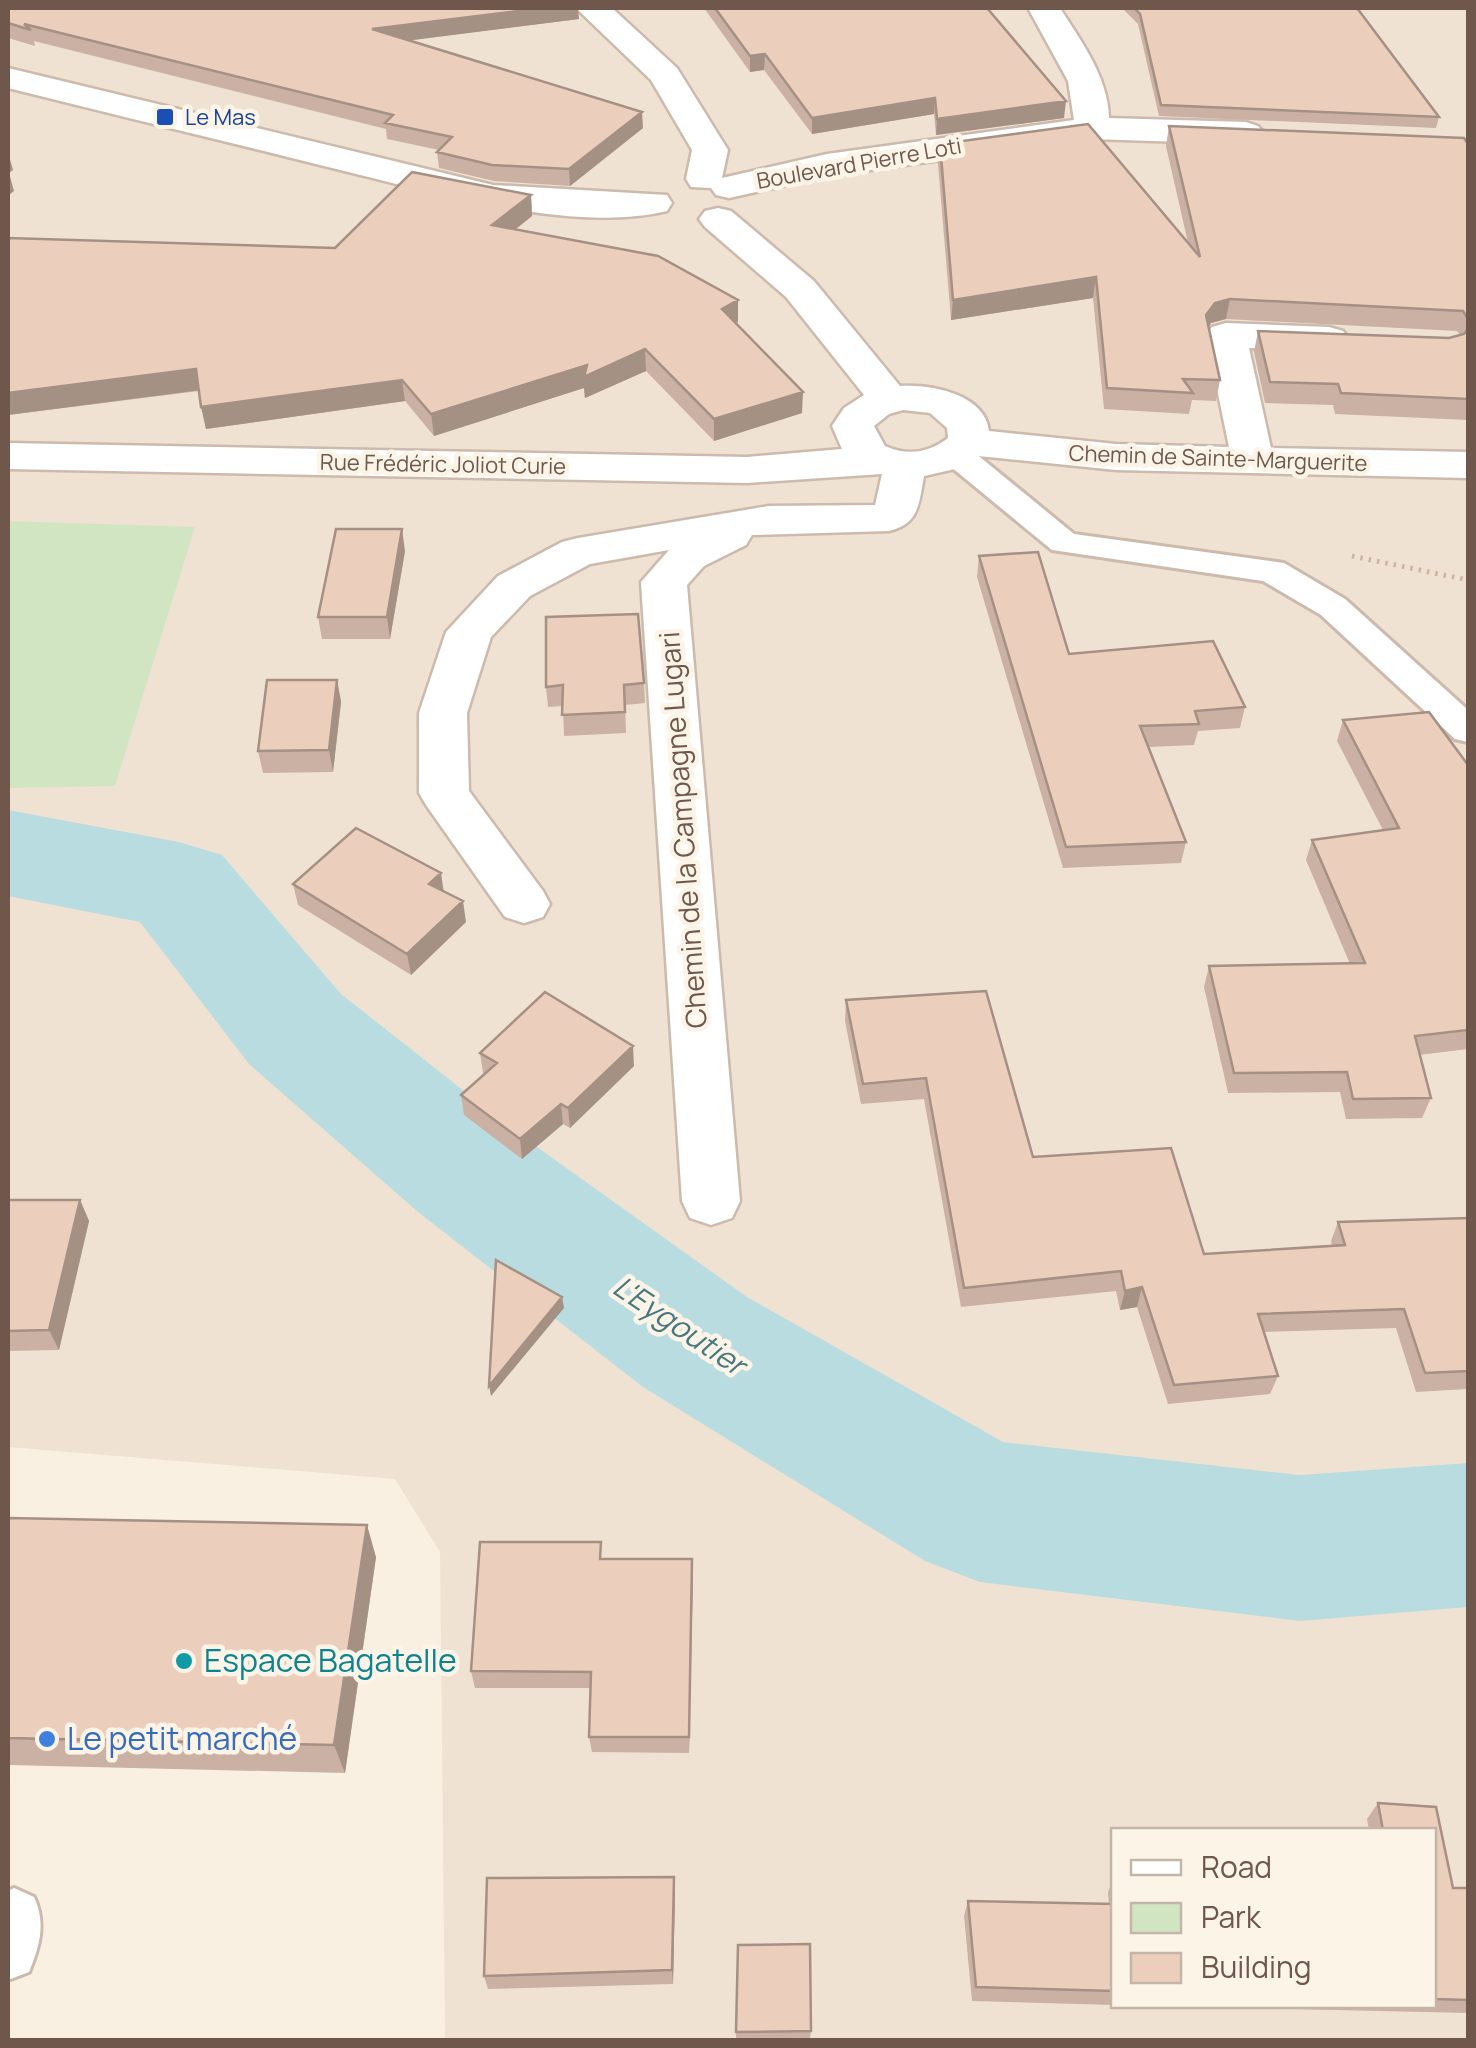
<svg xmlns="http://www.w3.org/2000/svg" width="1476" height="2048" font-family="Manrope,sans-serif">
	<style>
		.residential { fill: #f0e2d2; fill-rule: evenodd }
		.green { fill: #d2e5c3 }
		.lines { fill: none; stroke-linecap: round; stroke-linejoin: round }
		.river { fill: #b9dce1; fill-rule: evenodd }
		.lane-casing { stroke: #ccbaad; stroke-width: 6 }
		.street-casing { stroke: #ccbaad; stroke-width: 5 }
		.path { stroke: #d0b2a1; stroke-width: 5; stroke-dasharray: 2.5 6; stroke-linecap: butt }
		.lane { fill: #fff; fill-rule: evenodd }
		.street { fill: #fff; fill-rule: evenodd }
		.wall { fill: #cbb1a3 }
		.shaded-wall { fill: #a59084 }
		.building { fill: #eccebd; stroke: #a59084; stroke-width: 2.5 }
		.transit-dot { fill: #1a4fb4; stroke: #fdf4e8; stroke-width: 4 }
		.culture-dot { fill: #0f9aa8; stroke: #fdf4e8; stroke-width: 4 }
		.shop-dot { fill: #3f7fe0; stroke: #fdf4e8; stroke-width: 4 }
		.labels { text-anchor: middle; stroke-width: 9; stroke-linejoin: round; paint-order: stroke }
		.far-transit-label { font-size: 22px; fill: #164399; stroke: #fdf4e8; text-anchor: start }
		.far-street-label { font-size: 22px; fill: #6f574b; stroke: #fdf4e8 }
		.street-label { font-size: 28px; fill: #6f574b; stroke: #fdf4e8 }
		.water-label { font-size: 30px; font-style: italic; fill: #477880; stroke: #fdf4e8 }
		.near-culture-label { font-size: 32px; fill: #0d838f; stroke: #fdf4e8; text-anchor: start }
		.near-shop-label { font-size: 32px; fill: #366cbe; stroke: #fdf4e8; text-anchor: start }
	</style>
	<rect width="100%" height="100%" fill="#f9f0e2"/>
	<path class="residential" d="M8 8H1468V2040H445L440 1552 395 1479 8 1447ZM1114 1830H1434V2006H1114Z"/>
	<path class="green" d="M8 521 195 527 115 786 8 788Z"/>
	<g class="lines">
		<path class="river" d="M8 810 179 842 222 855 341 994 516 1132 747 1297 1003 1442 1300 1475 1468 1463V1607L1300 1621 980 1582 925 1561 643 1387 418 1212 249 1064 140 922 8 896Z"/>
		<defs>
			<path id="lane" d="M957 445 969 448 1074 534 1284 563 1345 599 1468 710V742L1455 739 1321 615 1263 581 1052 550 945 462 941 455 945 448Z
				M14 1888 34 1897C46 1923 40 1945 29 1972L8 1980V1891Z"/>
			<path id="street" d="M576 8H612L677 68 728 150 722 178 827 154 1074 120 1068 81 1028 8H1060C1081 41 1108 77 1109 118L1246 122 1258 126 1264 133 1258 140 1246 144 1091 139 827 176 729 198 716 195 711 188 691 187 686 179 692 150 651 80Z
				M8 68 493 185 667 195 672 203 667 211C569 235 417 188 320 165 216 139 112 114 8 88Z
				M718 208 731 211 814 281 900 386C931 384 985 394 989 431L1116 444 1229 447 1206 335 1212 327 1226 323 1329 327 1343 331 1349 339 1343 347 1329 351 1249 348 1271 448 1468 452V478L1116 470 978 456 955 469 924 476C919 504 919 524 889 531L752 535 746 545 704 566 687 585 740 1201 732 1218 711 1225 690 1218 682 1201 641 582 669 550 590 564 530 596 491 637 467 713 469 791 543 891 550 904 543 917 524 923 505 917 426 805 419 793V713L446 632 498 576 562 542 578 538 769 506 875 505 882 474 747 483 8 469V443L747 457 842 449 832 426 844 408 864 395 786 297 705 227 699 219 705 211ZM903 410 930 413 947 428 948 438C929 453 907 456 885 446L874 426 889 414Z"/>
		</defs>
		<use href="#lane" class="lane-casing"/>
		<use href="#street" class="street-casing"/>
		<path class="path" d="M1352 556 1468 580"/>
		<use href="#lane" class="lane"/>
		<use href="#street" class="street"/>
	</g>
	<path class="wall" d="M8 8 579 19 409 40 643 128 570 186 494 181 439 168 437 152 439 150 387 139 386 129 34 41 35 46 8 38Z
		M704 8H987L1064 118 936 135 934 114 812 134 764 70 750 72Z
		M1122 8H1357L1439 117 1436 128 1159 116 1138 24Z
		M1169 126 1468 144V420L1335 414 1333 405 1265 403 1254 352 1258 331 1449 338 1460 335 1457 331 1226 319 1211 323 1209 327 1220 380 1216 401 1192 400 1189 414 1104 409 1093 298 951 320 938 164 940 144 1188 243 1166 146Z
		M531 195 532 216 515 230 738 322 735 323 802 413 714 441 646 371 585 398 584 388 434 436 405 401 206 429 199 391 8 415V238L335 248Z
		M405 551 390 639H322L318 617Z
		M979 556 1069 654 1245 707 1240 728 1198 731 1194 745 1149 747 1186 842 1181 863 1063 868 977 577Z
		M337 680 341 702 333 772 263 773 258 751Z
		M644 683 645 703 625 705 626 733 564 736 563 706 548 707 546 687Z
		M1343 720 1468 765V1049L1419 1055 1431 1098 1422 1118 1346 1119 1340 1092 1228 1093 1204 987 1209 966 1350 964 1306 860 1312 840 1383 830 1337 741Z
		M293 884 466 922 411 975 298 905Z
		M846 1000 1033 1157 1204 1254 1332 1246 1331 1241 1338 1222 1468 1218V1389L1416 1392 1396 1328 1264 1332 1278 1376 1270 1394 1168 1404 1137 1307 1120 1310 1116 1291 961 1307 924 1099 861 1104 845 1021Z
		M480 1053 634 1066 570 1128 563 1124 522 1159 464 1115 461 1095 485 1074 483 1073Z
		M8 1200H80L89 1221 59 1350 8 1351Z
		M8 1518 376 1557 345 1773 8 1765Z
		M603 1559H692L689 1753 592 1752 589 1737 591 1688H475L471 1671Z
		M1378 1803 1436 1807 1453 1888H1468V2013L1152 2006H1434V1830H1369L1367 1819Z
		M1114 1878V2005L972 2001 964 1916 968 1901 1109 1904 1108 1892Z
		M675 1892 673 1984 488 1989 484 1976Z
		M738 1945 811 2031 810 2038 736 2039Z"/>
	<path class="shaded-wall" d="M543 8H578L579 19 374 45 372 29Z
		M765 54 764 70 750 72V56Z
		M935 98 934 114 812 134V118Z
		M1066 101 1064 118 936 135 937 119Z
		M642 112 643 128 570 186 569 169Z
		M8 152 13 170 9 173 14 191 8 196Z
		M531 195 532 216 494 246 492 225Z
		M1096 277 1093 298 951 320 953 300Z
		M1230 299 1226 319 1211 323 1202 336 1206 315 1215 303Z
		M738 300V322L722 331V309Z
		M645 349 646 371 585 398 584 388 434 436 431 414 587 365Z
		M196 369 201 390 8 415V393Z
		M402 380 405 401 206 429 201 407Z
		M803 392 802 413 714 441V419Z
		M402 529 405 551 390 639 387 617Z
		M337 680 341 702 333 772 329 750Z
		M441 873 444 894 429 884Z
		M463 901 466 922 411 975 407 954Z
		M633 1046 634 1066 570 1128 568 1108Z
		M561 1104 563 1124 522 1159 520 1139Z
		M80 1200 89 1221 59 1350 49 1330Z
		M1142 1287 1137 1307 1120 1310 1125 1291Z
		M562 1297 564 1308 491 1396 489 1386Z
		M367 1525 376 1557 345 1773 334 1745Z
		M692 1559 693 1576 689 1753V1737Z
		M674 1877 675 1892 673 1984 672 1970Z"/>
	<path class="building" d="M8 8H543L372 29 642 112 569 169 492 165 437 152 452 137 385 123 393 115 24 24 31 30 8 23Z
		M715 8H987L1066 101 937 119 935 98 812 118 765 54 750 56Z
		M1134 8H1357L1439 117 1161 105 1140 14Z
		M1088 124 1200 257 1169 126 1464 138 1468 144V319L1463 311 1230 299 1215 303 1206 315 1220 380 1183 379 1193 393 1107 388 1096 277 953 300 940 144Z
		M412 172 531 195 492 225 658 256 738 300 722 309 803 392 714 419 645 349 584 377 587 365 431 414 402 380 201 407 196 369 8 393V238L335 248Z
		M1468 329V399L1341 393 1338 384 1270 382 1258 331 1449 338 1464 334Z
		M336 529H402L387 617H318Z
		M1038 552 1069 654 1213 641 1245 707 1195 711 1199 724 1140 726 1186 842 1066 847 979 556Z
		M638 614 644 683 624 685 625 712 562 715 563 685 546 687V617Z
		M267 680H337L329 750 258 751Z
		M1429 712 1468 765V1030L1415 1036 1431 1098 1353 1099 1347 1072 1234 1073 1209 966 1365 963 1312 840 1399 828 1343 720Z
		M356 828 441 873 429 884 463 901 407 954 293 884Z
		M986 991 1033 1157 1171 1148 1204 1254 1345 1245 1338 1222 1468 1218V1371L1425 1373 1404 1309 1258 1314 1278 1376 1174 1385 1142 1287 1125 1291 1121 1271 964 1288 926 1078 863 1084 846 1000Z
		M545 992 633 1046 568 1108 561 1104 520 1139 461 1095 497 1063 480 1053Z
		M8 1200H80L49 1330 8 1331Z
		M496 1260 562 1297 489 1386Z
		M8 1518 367 1525 334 1745 8 1738Z
		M480 1542H601L600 1559H692L689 1737H589L591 1672 471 1671Z
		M1378 1803 1436 1807 1453 1888H1468V2000L1434 1999V1830H1383Z
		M674 1877 672 1970 484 1976 487 1878Z
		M968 1901 1114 1904V1991L976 1987Z
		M810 1944 811 2031 736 2032 738 1945Z"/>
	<rect class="transit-dot" x="155" y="107" width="20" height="20" rx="5"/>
	<circle class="culture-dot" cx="184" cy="1661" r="10"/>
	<circle class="shop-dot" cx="47" cy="1739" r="10"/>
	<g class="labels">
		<g class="far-transit-label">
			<text x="185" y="125">Le Mas</text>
		</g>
		<g class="far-street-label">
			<text transform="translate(859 163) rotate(-10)" y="8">Boulevard Pierre Loti</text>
			<text transform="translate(1218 458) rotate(2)" y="8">Chemin de Sainte-Marguerite</text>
			<text transform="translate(443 464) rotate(1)" y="8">Rue Frédéric Joliot Curie</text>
		</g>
		<g class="street-label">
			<text transform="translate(683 830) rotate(-94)" y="10">Chemin de la Campagne Lugari</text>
		</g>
		<g class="water-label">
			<text transform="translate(679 1326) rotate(34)" y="10">L'Eygoutier</text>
		</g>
		<g class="near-culture-label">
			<text x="204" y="1672">Espace Bagatelle</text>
		</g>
		<g class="near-shop-label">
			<text x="67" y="1750">Le petit marché</text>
		</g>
	</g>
	<rect width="1476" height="2048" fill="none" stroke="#6f574b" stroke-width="20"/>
	<rect x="1111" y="1828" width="325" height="180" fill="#fdf4e8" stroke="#c4b5a9" stroke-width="2.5"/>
	<rect x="1131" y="1860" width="50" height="15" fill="#ffffff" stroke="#c4b5a9" stroke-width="2.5"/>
	<text x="1201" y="1878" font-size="30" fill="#6f574b">Road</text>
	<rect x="1131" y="1903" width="50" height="30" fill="#d2e5c3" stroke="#c4b5a9" stroke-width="2.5"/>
	<text x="1201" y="1928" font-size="30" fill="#6f574b">Park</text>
	<rect x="1131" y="1953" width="50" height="30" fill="#eccebd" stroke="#c4b5a9" stroke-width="2.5"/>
	<text x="1201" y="1978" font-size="30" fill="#6f574b">Building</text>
</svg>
